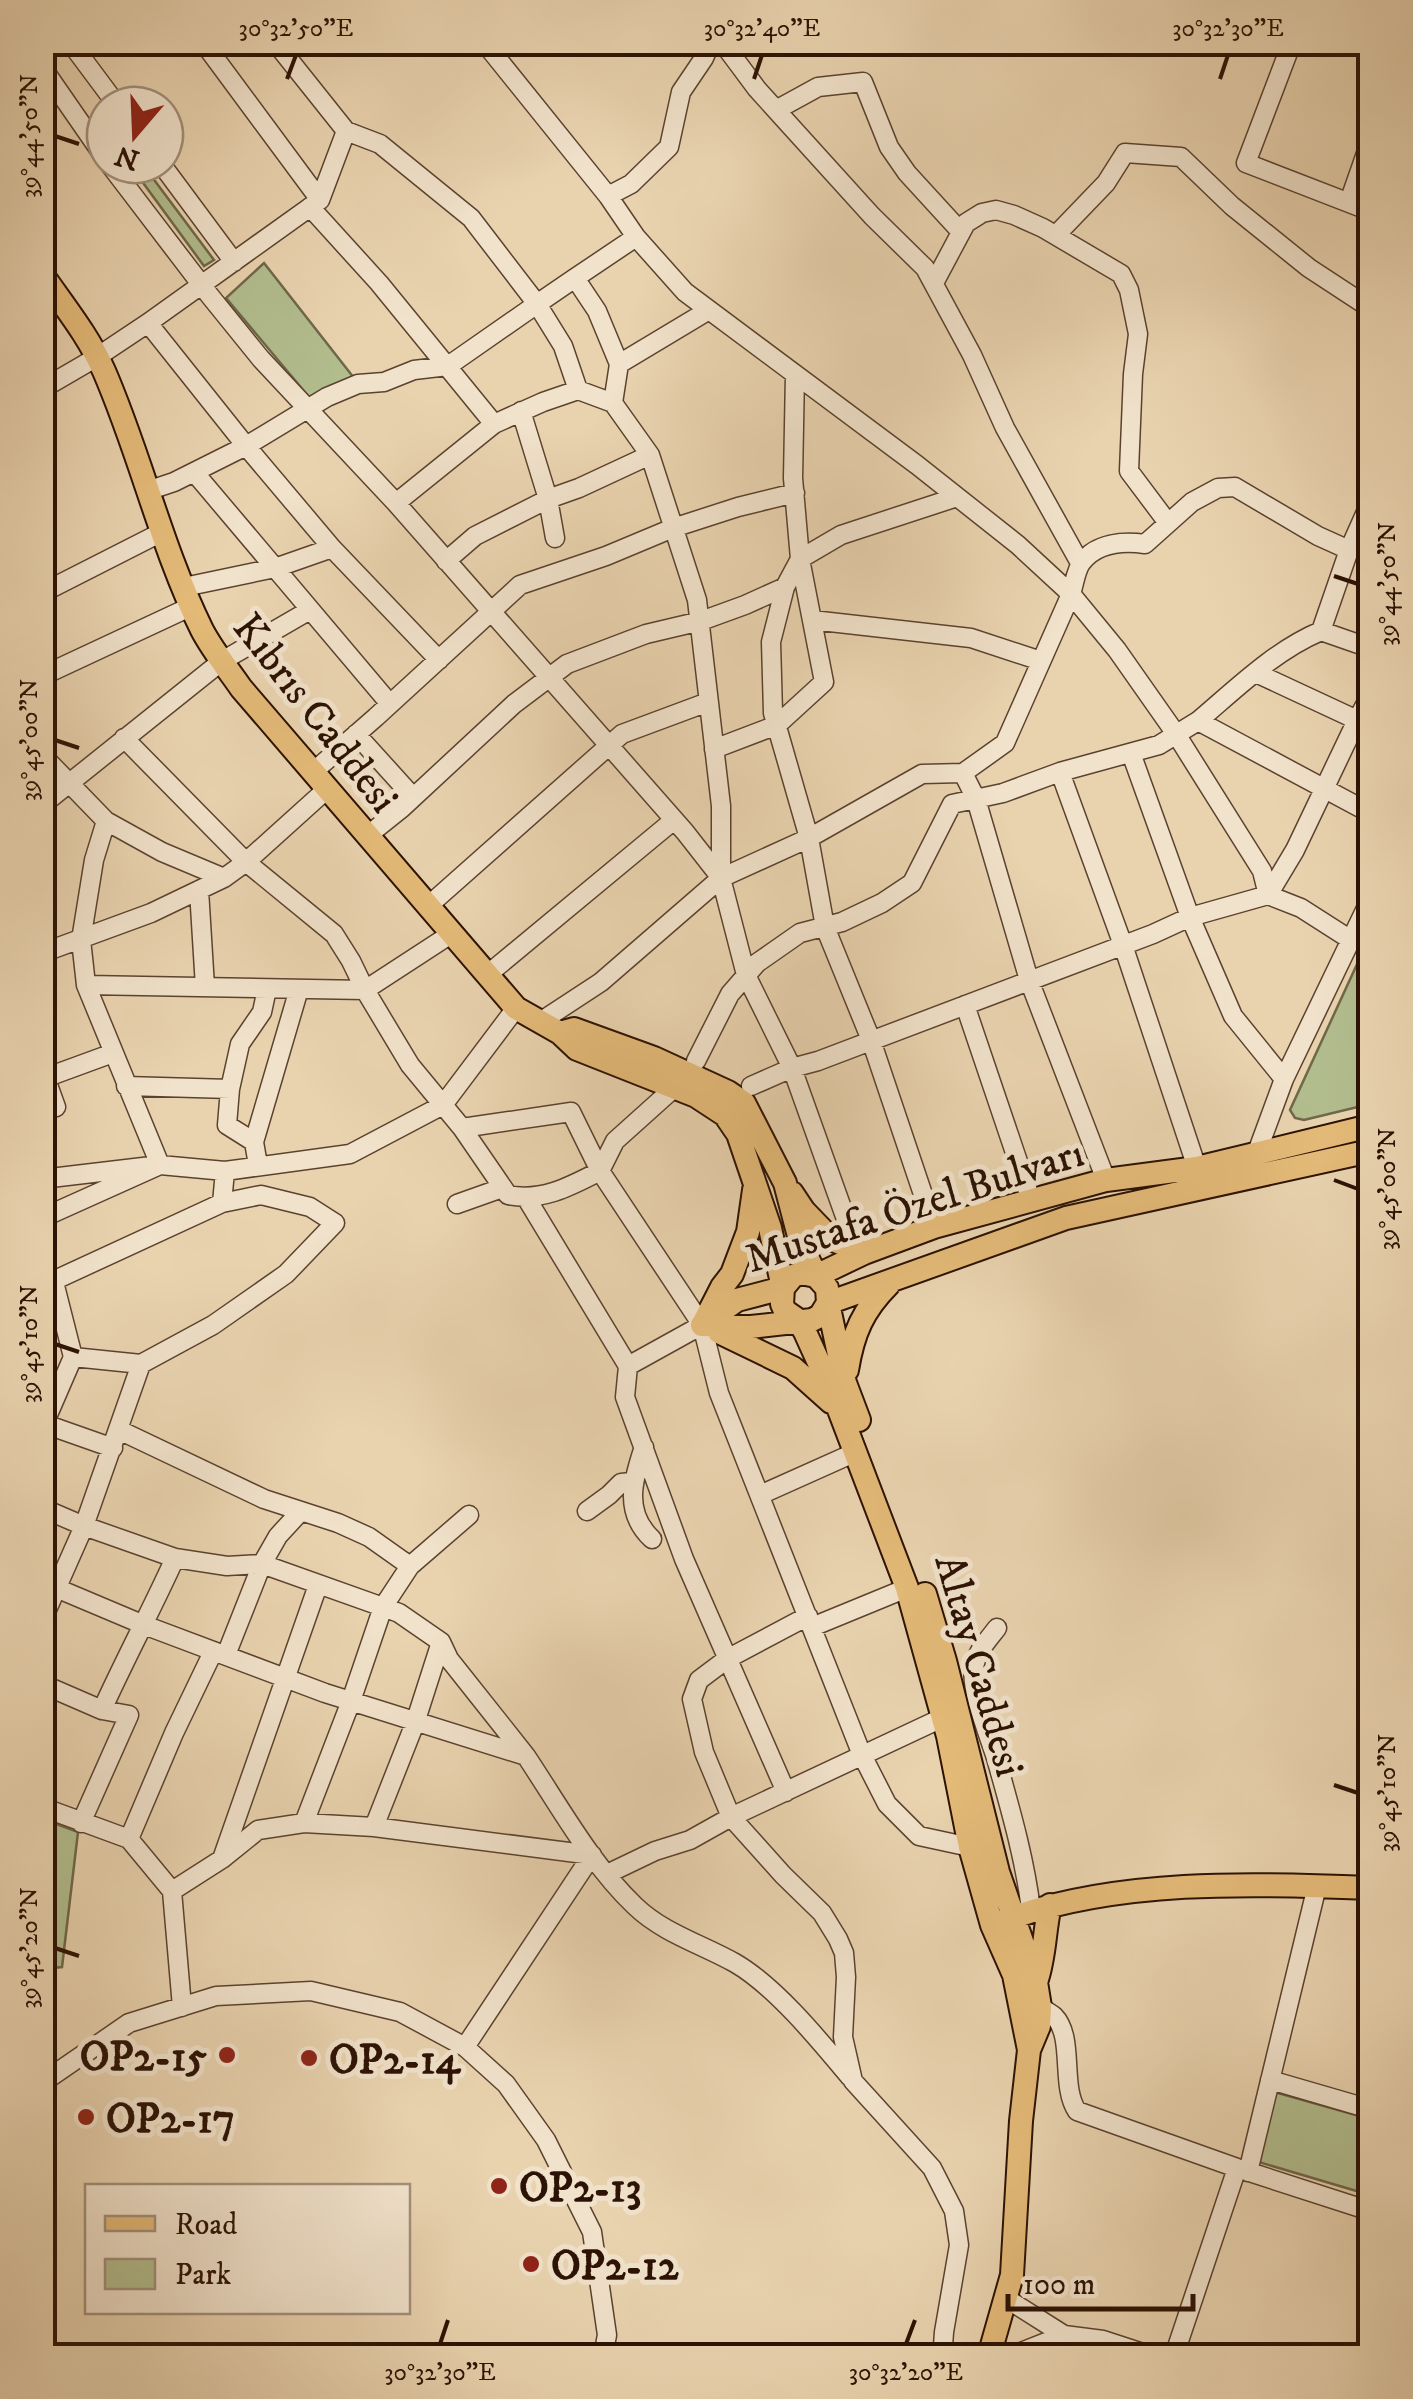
<svg xmlns="http://www.w3.org/2000/svg" width="1413" height="2399" font-family="'IM FELL DW Pica',serif">
	<style>
		.green { fill: #b2bd8e; stroke: #6f6849; stroke-width: 2.5 }
		.lines { fill: none; stroke-linecap: round; stroke-linejoin: round }
		.minor-casing { stroke: #5b422f; stroke-width: 21 }
		.major-casing { stroke: #2c1204; stroke-width: 26 }
		.minor { stroke: #f1e2cb; stroke-width: 18 }
		.major { stroke: #e4ba78; stroke-width: 22 }
		.ticks { fill: none; stroke: #2c1204; stroke-width: 4 }
		.poi-dot { fill: #8f2418; stroke: #f1e2cb; stroke-width: 4 }
		.labels { text-anchor: middle; stroke-width: 10; stroke-linejoin: round; paint-order: stroke }
		.street-label { font-size: 42px; fill: #2c1204; stroke: #f1e2cb }
		.poi-label { font-size: 42px; font-weight: bold; fill: #2c1204; stroke: #f1e2cb; text-anchor: start }
		.neatline { fill: none; stroke: #2c1204; stroke-width: 4 }
		.ticks-label { font-size: 25px; text-anchor: middle; fill: #2c1204 }
	</style>
	<rect width="100%" height="100%" fill="#e9d3af"/>
	<filter id="stains"><feTurbulence type="fractalNoise" baseFrequency=".002" numOctaves="4"/><feColorMatrix values="0 0 0 0 .2 0 0 0 0 .09 0 0 0 0 .02 0 0 0 .5 -.17"/></filter>
	<radialGradient id="worn" r=".72"><stop offset=".6" stop-color="#630" stop-opacity="0"/><stop offset="1" stop-color="#630" stop-opacity=".3"/></radialGradient>
	<path class="green" d="M130 165H143L214 260 204 266Z
		M264 263 354 378 309 397 226 298Z
		M1364 949 1370 951V1104L1304 1120 1295 1118 1290 1110Z
		M43 1819 78 1832 62 1967 43 1969Z
		M1271 2091 1370 2119V2195L1252 2160Z"/>
	<g class="lines">
		<defs>
			<path id="minor" d="M70 42 117 105
				M203 42 320 200
				M484 42 608 196 631 184 669 147 681 92 704 58 711 42
				M722 42 757 89 872 216 925 268 972 355 1005 428 1080 563
				M1292 42 1246 163 1370 211
				M42 67 105 158
				M776 110 818 87 863 82 889 147 907 173 961 232
				M110 165 210 296 261 359 396 503 494 424 543 402 578 390 613 403 619 364 709 310
				M162 165 234 262
				M608 196 636 237 685 292 917 465 1018 545 1071 594 1005 743 963 773
				M1349 202 1370 142
				M310 207 379 283 494 424
				M1056 235 1106 183 1125 153 1181 157 1232 206 1309 268 1370 308
				M575 278 636 237
				M934 283 966 223 982 213 996 210 1014 215 1043 228 1121 274 1129 290 1138 334 1133 374 1129 471 1168 523
				M148 323 246 446 332 548
				M795 374 793 478 800 559 841 535 957 497
				M42 389 97 357 148 323 320 200 346 131 275 42
				M578 390 563 346 537 304 575 278 597 311 619 364
				M521 411 548 499 555 538
				M194 472 390 704
				M147 491 174 482 246 446 327 397 358 384 384 382 414 370 448 366 537 304 471 218 380 144 346 131
				M396 503 685 832 721 878V806L697 600 650 455 613 403
				M446 561 475 536 548 499 579 488 650 455
				M184 587 275 568 332 548 439 660
				M785 587 771 642 773 713 809 838 825 927 871 1040 934 1227
				M42 593 162 532
				M812 620 971 638 1041 661
				M1321 631 1370 648
				M1256 673 1357 720
				M42 676 192 606
				M1198 721C1237 688 1274 651 1321 631L1349 550 1370 503
				M356 734 413 797
				M124 738 246 862 334 934 351 961 365 990 451 934
				M1131 753 1190 917 1233 1016 1284 1079
				M42 755 106 821 94 860 81 940 86 985
				M313 772 376 717 520 585 606 556 673 528 738 507 795 493
				M1060 772 1123 945 1197 1168
				M42 805 222 661 310 610
				M106 821 162 852 224 878
				M367 836 402 808 514 704 567 664 646 634 701 621 745 605 785 587 800 559 824 682 777 725 714 749
				M721 878 746 975 792 1068 847 1222 875 1249
				M199 890 205 987
				M427 907 622 734 708 702
				M1351 940 1301 908 1268 895 1295 850 1357 720 1370 696
				M42 953 151 913 224 878 246 862 327 789
				M487 975 674 820
				M965 1005 1031 1200
				M540 1022 601 982 721 878 809 838 922 774 963 773 976 799 1029 980 1106 1180
				M696 1061 730 994 757 963 800 933 842 922 882 903 912 883 952 804 1003 793 1060 772 1159 745 1198 721 1370 813
				M43 1071 56 1107
				M42 1079 113 1053
				M126 1086 230 1089
				M751 1086 792 1068 818 1061 1153 934 1190 917 1268 895 1262 871 1176 734 1117 650 1071 594C1074 585 1076 569 1082 562 1097 543 1123 541 1145 544L1192 502 1218 488 1235 487 1318 536 1349 550
				M462 1128 508 1195C542 1202 571 1186 600 1171L702 1325 719 1393 862 1755 887 1804 919 1836 970 1847
				M254 1142 227 1125 230 1089 240 1044 262 1012 267 989
				M1256 1155 1284 1079 1370 900
				M258 1165 254 1142 299 989
				M225 1171 350 1154 443 1105 516 1008
				M42 1179 160 1165 86 985 365 990 410 1065 462 1128 571 1112 600 1171 615 1141 674 1088
				M527 1199 628 1366
				M457 1204 502 1188
				M42 1218 160 1165 225 1171 222 1203 42 1286
				M54 1282 73 1357 141 1364 213 1325 286 1274 335 1223 310 1207 261 1195 222 1203
				M702 1325 628 1366 625 1397 684 1559 786 1792
				M42 1423 113 1448
				M44 1424 73 1357
				M119 1430 264 1499 301 1511
				M644 1447C633 1479 623 1512 652 1539
				M760 1495 856 1452
				M42 1508 84 1526 175 1558C152 1609 125 1659 102 1710L42 1684
				M587 1511 609 1495 621 1483 632 1482
				M410 1566 469 1515
				M42 1582 144 1625 325 1693 526 1756 449 1659 441 1642 399 1613 383 1607 262 1564 227 1566 175 1558
				M808 1616 727 1659 699 1680 692 1699 704 1752 731 1817 783 1875 822 1913 838 1939 844 1953 846 1977 843 2037 853 2081 932 2168 954 2211 959 2245 944 2332 943 2346 946 2356
				M42 1621 84 1526 141 1364
				M812 1627 907 1588
				M997 1628C988 1640 976 1652 974 1668 970 1689 989 1736 996 1758 1010 1808 1025 1859 1031 1910
				M226 1655 262 1564 278 1536 301 1511 338 1523 369 1537 410 1566 383 1607 351 1701 304 1823
				M526 1756C560 1807 591 1864 635 1906 663 1933 701 1944 735 1963 775 1986 820 2041 850 2077
				M42 1807 129 1839 172 1891 182 2007
				M81 1823 129 1715 102 1710
				M374 1827 415 1723 441 1642
				M129 1839 174 1733 213 1652
				M222 1859 258 1830 304 1823 374 1827 592 1855 465 2047
				M607 1874 655 1851 690 1840 731 1817 944 1717
				M172 1891 222 1859 318 1585
				M1040 2007C1040 2007 1053 2015 1054 2016 1075 2037 1060 2086 1077 2111L1237 2168 1370 2211
				M1270 2080 1370 2109
				M42 2085 49 2078 129 2023 216 1996 311 1991 400 2012 465 2047 506 2084 546 2140 592 2232 607 2335 603 2356
				M1248 2172 1317 1886
				M1007 2299 1064 2335 1103 2340 1152 2356
				M1011 2356 1064 2335
				M1174 2356 1237 2168"/>
			<path id="major" d="M42 274C64 306 88 335 104 371 141 456 161 547 202 630 213 651 228 669 241 688L516 1008 560 1033 577 1049 696 1096 725 1115 738 1134 770 1228 783 1288 782 1304 785 1311 798 1320 805 1332 833 1394 907 1588 948 1736 970 1847 992 1925 1014 1975 1029 2050
				M560 1033 574 1029 654 1058 728 1092 744 1103 785 1183 801 1244 816 1276 827 1288 828 1303 845 1383 859 1420
				M792 1193 804 1211 831 1239 864 1253
				M704 1322 722 1287 732 1274 748 1232 754 1190
				M702 1325 737 1300 783 1288 793 1276 801 1273 816 1276 864 1253 934 1227 1106 1180 1197 1168 1370 1126
				M702 1325 751 1327 812 1320 820 1316 828 1303 1066 1218 1370 1151
				M719 1332 793 1368 831 1402
				M847 1370C853 1333 863 1310 889 1284
				M925 1594 945 1661 998 1872 1036 1982 1040 2007 1039 2026 1029 2050 1021 2121 1012 2275 989 2356
				M1003 1921C1114 1879 1253 1883 1370 1888
				M1036 1982C1045 1957 1044 1931 1050 1905"/>
		</defs>
		<use href="#minor" class="minor-casing"/>
		<use href="#major" class="major-casing"/>
		<use href="#minor" class="minor"/>
		<use href="#major" class="major"/>
	</g>
	<path class="ticks" d="M287 79 296 55M754 79 762 55M1220 79 1228 55M55 136 79 144M1334 576 1358 584M55 740 79 748M1334 1180 1358 1189M55 1344 79 1352M1334 1785 1358 1793M55 1948 79 1956M440 2344 448 2320M906 2344 915 2320"/>
	<g class="poi-dot">
		<circle cx="227" cy="2055" r="10"/>
		<circle cx="309" cy="2058" r="10"/>
		<circle cx="86" cy="2117" r="10"/>
		<circle cx="499" cy="2186" r="10"/>
		<circle cx="531" cy="2264" r="10"/>
	</g>
	<g class="labels">
		<g class="street-label">
			<text transform="translate(317 712) rotate(52)" y="15">Kıbrıs Caddesi</text>
			<text transform="translate(914 1204) rotate(-18)" y="15">Mustafa Özel Bulvarı</text>
			<text transform="translate(981 1665) rotate(74)" y="15">Altay Caddesi</text>
		</g>
		<g class="poi-label">
			<text x="207" y="2070" text-anchor="end">OP2-15</text>
			<text x="329" y="2073">OP2-14</text>
			<text x="106" y="2132">OP2-17</text>
			<text x="519" y="2201">OP2-13</text>
			<text x="551" y="2279">OP2-12</text>
		</g>
	</g>
	<rect width="1413" height="2399" fill="none" stroke="#e9d3af" stroke-width="110"/>
	<rect x="85" y="2184" width="325" height="130" fill="#f1e2cb" stroke="#a28f7b" stroke-width="2.5"/>
	<rect x="105" y="2216" width="50" height="15" fill="#e4ba78" stroke="#a28f7b" stroke-width="2.5"/>
	<text x="175" y="2234" font-size="30" fill="#2c1204">Road</text>
	<rect x="105" y="2259" width="50" height="30" fill="#b2bd8e" stroke="#a28f7b" stroke-width="2.5"/>
	<text x="175" y="2284" font-size="30" fill="#2c1204">Park</text>
	<g transform="translate(135 135) rotate(199)"><circle r="48" fill="#f1e2cb" stroke="#a28f7b" stroke-width="2.5"/>
	<path d="M0-8L18 38L0 25L-18 38Z" fill="#8f2418"/>
	<text y="-15" font-size="28" font-weight="bold" text-anchor="middle" fill="#2c1204">N</text>
	</g>
	<path d="M1008 2294v15h185v-15" fill="none" stroke="#2c1204" stroke-width="5"/>
	<text x="1023" y="2294" font-size="30" fill="#2c1204" stroke="#f1e2cb" stroke-width="8" paint-order="stroke">100 m</text>
	<rect x="55" y="55" width="1303" height="2289" class="neatline"/>
	<g class="ticks-label">
		<text x="296" y="36">30°32'50"E</text>
		<text x="762" y="36">30°32'40"E</text>
		<text x="1228" y="36">30°32'30"E</text>
		<text transform="translate(28 136) rotate(-90)" y="9">39°44'50"N</text>
		<text transform="translate(1386 584) rotate(-90)" y="9">39°44'50"N</text>
		<text transform="translate(28 740) rotate(-90)" y="9">39°45'00"N</text>
		<text transform="translate(1386 1189) rotate(-90)" y="9">39°45'00"N</text>
		<text transform="translate(28 1344) rotate(-90)" y="9">39°45'10"N</text>
		<text transform="translate(1386 1793) rotate(-90)" y="9">39°45'10"N</text>
		<text transform="translate(28 1948) rotate(-90)" y="9">39°45'20"N</text>
		<text x="440" y="2380">30°32'30"E</text>
		<text x="906" y="2380">30°32'20"E</text>
	</g>
	<rect width="100%" height="100%" filter="url(#stains)"/>
	<rect width="100%" height="100%" fill="url(#worn)"/>
</svg>
